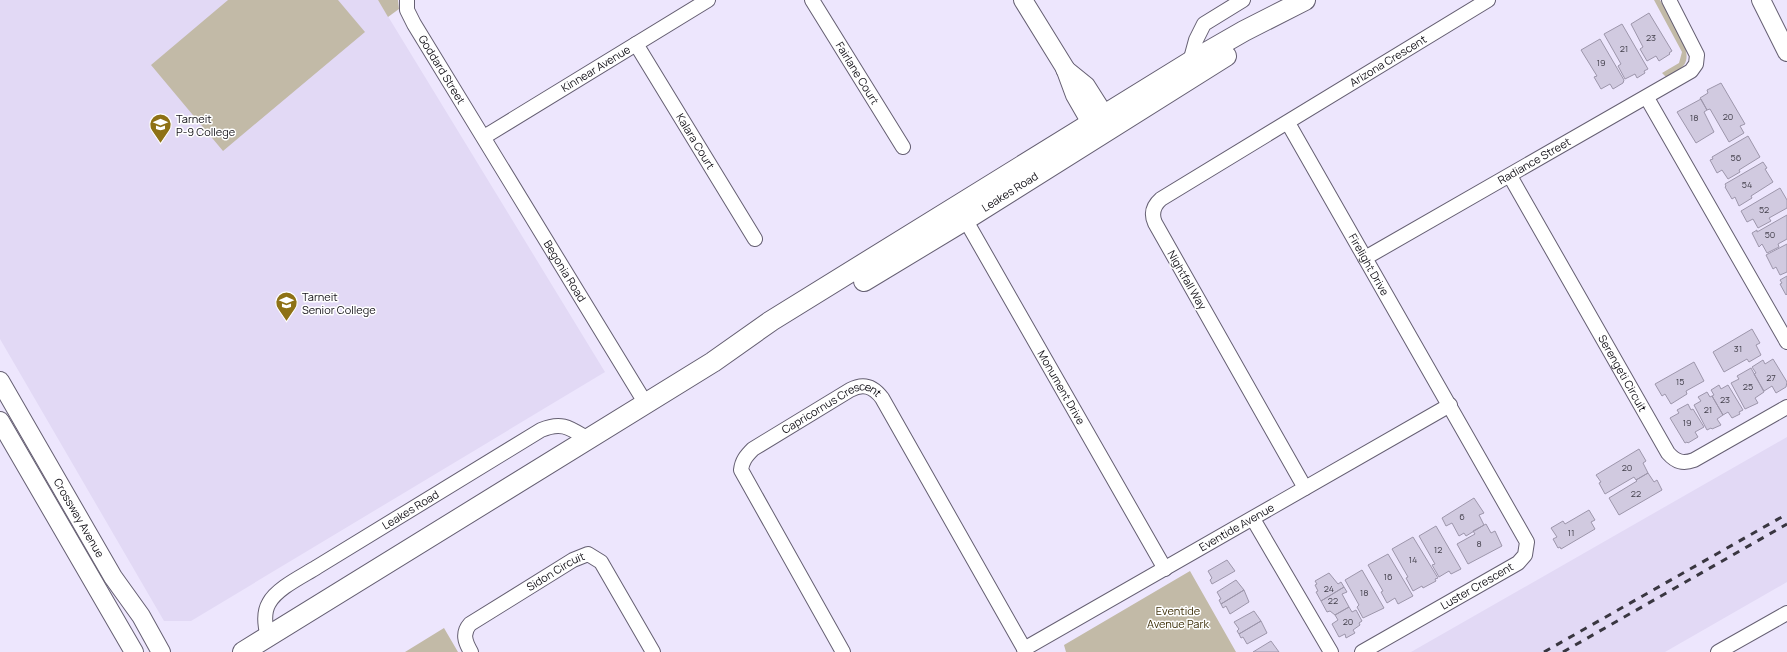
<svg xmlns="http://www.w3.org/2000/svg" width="1787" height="652" font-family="Manrope,sans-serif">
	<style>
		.built { fill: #e2d9f5 }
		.green { fill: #c2baa7 }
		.building { fill: #d1cae0; stroke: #9d96ab }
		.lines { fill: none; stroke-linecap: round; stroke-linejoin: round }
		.minor-casing { stroke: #655f72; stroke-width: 16 }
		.tertiary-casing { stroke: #655f72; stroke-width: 20 }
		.secondary-casing { stroke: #655f72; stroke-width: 22 }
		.minor { stroke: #fff; stroke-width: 14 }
		.tertiary { stroke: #fff; stroke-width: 18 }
		.secondary { stroke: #fff; stroke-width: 20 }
		.rail { stroke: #393640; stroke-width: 3; stroke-dasharray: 7 7; stroke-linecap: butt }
		.labels { text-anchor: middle; stroke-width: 3; stroke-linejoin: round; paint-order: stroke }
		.number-label { font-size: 9px; fill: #423f4a }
		.street-label { font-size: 11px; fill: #131118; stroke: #fff }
		.poi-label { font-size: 11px; fill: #131118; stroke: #fff; text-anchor: start }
		.park-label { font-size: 11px; fill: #3c2e07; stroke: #fff }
	</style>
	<rect width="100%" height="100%" fill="#ede6fd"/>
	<path class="built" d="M0 0H378L605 372 191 621H164L0 339Z
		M1787 437V582L1665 652H1411Z"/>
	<path class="green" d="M228 0H338L365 32 223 151 151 65Z
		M378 0H398L399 9 388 17Z
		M1654 0H1660C1668 14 1695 50 1684 65 1680 70 1672 73 1666 77L1662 73 1679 63 1682 52Z
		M1190 571 1236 652H1066L1064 645Z
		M444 628 458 652H405Z"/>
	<path class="building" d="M1649 13 1672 51 1669 53 1670 54 1659 61 1656 56 1647 61 1640 49 1643 47 1631 24Z
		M1622 24 1648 69 1644 71 1645 73 1637 78 1635 74 1625 79 1618 66 1621 64 1604 34Z
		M1600 39 1624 80 1623 83 1613 89 1610 84 1601 89 1594 77 1597 76 1581 50Z
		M1721 83 1745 124 1740 126 1744 133 1729 142 1710 109 1707 110 1700 98 1708 93 1707 90Z
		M1701 99 1707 110 1704 112 1714 132 1696 143 1677 112Z
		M1748 136 1760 157 1739 170 1740 172 1728 179 1722 170 1717 173 1710 160 1713 159 1712 157Z
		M1763 162 1767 168 1765 169 1773 182 1751 196 1752 198 1739 206 1735 197 1732 199 1725 187 1726 186 1725 184Z
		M1780 188 1787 200V208L1769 218 1771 221 1758 228 1753 219 1747 222 1741 211Z
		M1787 215V239L1778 244 1779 247 1767 253 1762 244 1759 247 1752 233 1757 230V232Z
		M1787 244V272L1780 275 1776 267 1773 269 1766 255Z
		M1787 276V294L1786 295 1780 284 1782 283 1780 280Z
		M1752 329 1760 343 1756 345 1761 355 1749 362 1747 359 1724 372 1713 352Z
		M1773 359 1787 382 1786 387 1776 393 1772 386 1764 391 1754 374 1756 373 1752 367 1763 360 1765 364Z
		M1694 362 1704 381 1686 391 1687 394 1671 404 1665 394 1662 396 1655 384Z
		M1751 368 1764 392 1755 398 1758 403 1745 409 1731 383 1739 379 1737 376Z
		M1719 385 1721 389 1728 385 1743 410 1739 412 1740 414 1732 418 1728 412 1723 415 1712 396 1714 395 1711 390Z
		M1707 392 1710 397 1712 396 1723 415 1717 419 1721 425 1712 429 1711 428 1707 430 1694 405 1701 401 1698 397Z
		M1688 404 1691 410 1693 409 1704 427 1695 432 1698 437 1688 443 1687 442 1685 443 1670 418 1679 413 1677 410Z
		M1639 449 1646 461 1643 463 1648 473 1636 480 1634 477 1605 494 1599 483 1601 482 1596 475Z
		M1648 473 1654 482 1657 480 1662 490 1619 515 1609 498 1637 481 1636 480Z
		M1474 498 1484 513 1479 515 1484 525 1466 536 1464 533 1459 536 1452 523 1446 526 1442 518Z
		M1589 510 1595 520 1591 522 1595 529 1561 549 1560 547 1558 548 1553 539 1557 537 1551 528 1563 521 1565 524Z
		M1486 524 1491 533 1495 531 1502 546 1468 564 1457 544 1475 534 1473 531Z
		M1436 526 1461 569 1451 574 1449 571 1439 577 1432 565 1435 564 1419 536Z
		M1413 537 1438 578 1435 579 1436 581 1423 588 1422 586 1413 591 1406 578 1408 577 1392 549Z
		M1388 554 1413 596 1398 604 1395 598 1387 603 1381 592 1383 591 1368 565Z
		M1227 560 1235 571 1212 584 1210 580 1212 578 1208 571Z
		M1362 570 1384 608 1363 618 1357 607 1359 605 1345 580Z
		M1329 573 1338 584 1341 582 1344 587 1321 601 1316 592 1318 591 1315 585 1317 584 1315 581Z
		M1236 580 1244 590 1221 604 1219 600 1221 599 1217 592Z
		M1344 587 1347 592 1342 594 1349 607 1335 615 1330 611 1327 612 1321 601Z
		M1244 590 1249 602 1230 614 1226 606 1223 608 1221 604Z
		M1349 607 1352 612 1356 610 1362 621 1359 623 1360 625 1353 630 1355 633 1346 638 1345 634 1339 637 1332 624 1338 620 1335 615Z
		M1254 611 1261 621 1239 634 1237 631 1239 629 1234 622Z
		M1261 621 1267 633 1247 644 1243 637 1241 638 1239 634Z
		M1271 641 1279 652H1253Z"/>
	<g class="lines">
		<defs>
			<g id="minor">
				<path id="s1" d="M407 0V10L414 24 646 404"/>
				<path id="s2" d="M812 0 903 147"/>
				<path id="s3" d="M636 44 755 239"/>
				<path d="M1190 62 1196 40 1204 24 1243 0"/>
				<path d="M1647 98 1787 342"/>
				<path id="s4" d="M1288 123 1527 542 1525 555 1518 563 1362 652"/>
				<path id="s5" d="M484 137 708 0"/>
				<path id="s6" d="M1510 176 1668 453C1676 462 1683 464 1694 460L1787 407"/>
				<path id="s7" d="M961 212 1165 569"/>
				<path id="s8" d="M1365 258 1691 71 1696 64 1697 55 1669 0"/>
				<path id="s9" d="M1305 488 1155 223C1151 214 1153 206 1161 199L1488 0"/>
				<path d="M1253 519 1331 652"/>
				<path id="s10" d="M268 637C265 626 263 613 269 603 277 588 303 576 317 567L541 430C562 421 570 428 588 439"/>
				<path id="s11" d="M1024 649 1450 405"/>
				<path id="s12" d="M471 652C465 642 462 633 470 624L573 560 588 554 601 562 653 652"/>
				<path id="s13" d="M843 652 741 470C742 461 746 456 753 449L850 390C863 383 873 386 882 398L1026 652"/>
				<path d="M1718 652 1787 613"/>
			</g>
			<g id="tertiary">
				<path d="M1023 0 1065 68 1075 95 1098 135"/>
				<path d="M1761 0 1787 52"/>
				<path d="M1065 69 1086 86 1112 127"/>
				<path id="s14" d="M0 381 113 577 141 616 161 652"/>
				<path d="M0 421 134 652"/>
			</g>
			<g id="secondary">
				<path id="s15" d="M864 281 965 220 1226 56"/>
				<path d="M243 652 713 362 771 321 1190 62 1244 31 1305 0"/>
			</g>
		</defs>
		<use href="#minor" class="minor-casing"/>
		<use href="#tertiary" class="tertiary-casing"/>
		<use href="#secondary" class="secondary-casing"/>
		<use href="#minor" class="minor"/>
		<use href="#tertiary" class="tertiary"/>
		<use href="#secondary" class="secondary"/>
		<path class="rail" d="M1544 652 1787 514
			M1563 652 1787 524"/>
	</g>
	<defs>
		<symbol id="school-pin" viewBox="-11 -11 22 30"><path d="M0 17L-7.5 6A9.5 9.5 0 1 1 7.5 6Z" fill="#8e7115" stroke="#fff"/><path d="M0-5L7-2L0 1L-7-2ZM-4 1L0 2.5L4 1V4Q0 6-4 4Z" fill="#fff"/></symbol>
	</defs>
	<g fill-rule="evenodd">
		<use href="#school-pin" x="148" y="112" width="25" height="34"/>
		<use href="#school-pin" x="274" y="290" width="25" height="34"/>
	</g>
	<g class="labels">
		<g class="number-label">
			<text x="1651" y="41">23</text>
			<text x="1624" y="52">21</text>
			<text x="1601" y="66">19</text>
			<text x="1728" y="120">20</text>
			<text x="1694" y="121">18</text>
			<text x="1736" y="161">56</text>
			<text x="1747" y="188">54</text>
			<text x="1764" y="213">52</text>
			<text x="1770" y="238">50</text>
			<text x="1738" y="352">31</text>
			<text x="1771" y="381">27</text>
			<text x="1680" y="385">15</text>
			<text x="1748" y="390">25</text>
			<text x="1725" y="403">23</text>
			<text x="1708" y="413">21</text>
			<text x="1687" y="426">19</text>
			<text x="1627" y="471">20</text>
			<text x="1636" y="497">22</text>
			<text x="1462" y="520">6</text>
			<text x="1571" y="536">11</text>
			<text x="1479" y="547">8</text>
			<text x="1438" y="553">12</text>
			<text x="1413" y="563">14</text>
			<text x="1388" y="580">16</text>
			<text x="1329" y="592">24</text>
			<text x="1364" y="596">18</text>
			<text x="1333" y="604">22</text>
			<text x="1348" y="625">20</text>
		</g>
		<g class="street-label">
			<text dy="4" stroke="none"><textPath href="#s9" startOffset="597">Arizona Crescent</textPath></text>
			<text dy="4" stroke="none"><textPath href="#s5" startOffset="131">Kinnear Avenue</textPath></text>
			<text dy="4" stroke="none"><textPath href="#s1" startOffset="79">Goddard Street</textPath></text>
			<text dy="4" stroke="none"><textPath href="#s2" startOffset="86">Fairlane Court</textPath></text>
			<text dy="4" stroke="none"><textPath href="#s3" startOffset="114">Kalara Court</textPath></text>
			<text dy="4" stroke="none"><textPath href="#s8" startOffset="195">Radiance Street</textPath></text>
			<text dy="4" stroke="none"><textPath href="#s15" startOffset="171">Leakes Road</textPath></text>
			<text dy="4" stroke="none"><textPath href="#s4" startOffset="163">Firelight Drive</textPath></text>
			<text dy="4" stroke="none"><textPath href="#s1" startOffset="315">Begonia Road</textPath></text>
			<text transform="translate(1187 280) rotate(60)" y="4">Nightfall Way</text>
			<text dy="4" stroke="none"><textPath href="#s6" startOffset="227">Serengeti Circuit</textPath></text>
			<text dy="4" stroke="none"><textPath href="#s7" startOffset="202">Monument Drive</textPath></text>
			<text dy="4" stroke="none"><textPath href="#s13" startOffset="324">Capricornus Crescent</textPath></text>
			<text dy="4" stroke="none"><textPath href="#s10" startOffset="205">Leakes Road</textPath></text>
			<text dy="4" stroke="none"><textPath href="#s14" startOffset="158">Crossway Avenue</textPath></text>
			<text dy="4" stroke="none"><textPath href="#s11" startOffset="245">Eventide Avenue</textPath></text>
			<text dy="4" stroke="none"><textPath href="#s12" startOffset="131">Sidon Circuit</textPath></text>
			<text transform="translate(1477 586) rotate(-30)" y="4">Luster Crescent</text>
		</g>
		<g class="poi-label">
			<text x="176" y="123">Tarneit<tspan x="176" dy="13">P-9 College</tspan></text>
			<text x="302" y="301">Tarneit<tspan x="302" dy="13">Senior College</tspan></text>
		</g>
		<g class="park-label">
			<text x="1178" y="615">Eventide<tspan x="1178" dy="13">Avenue Park</tspan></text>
		</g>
	</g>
</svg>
